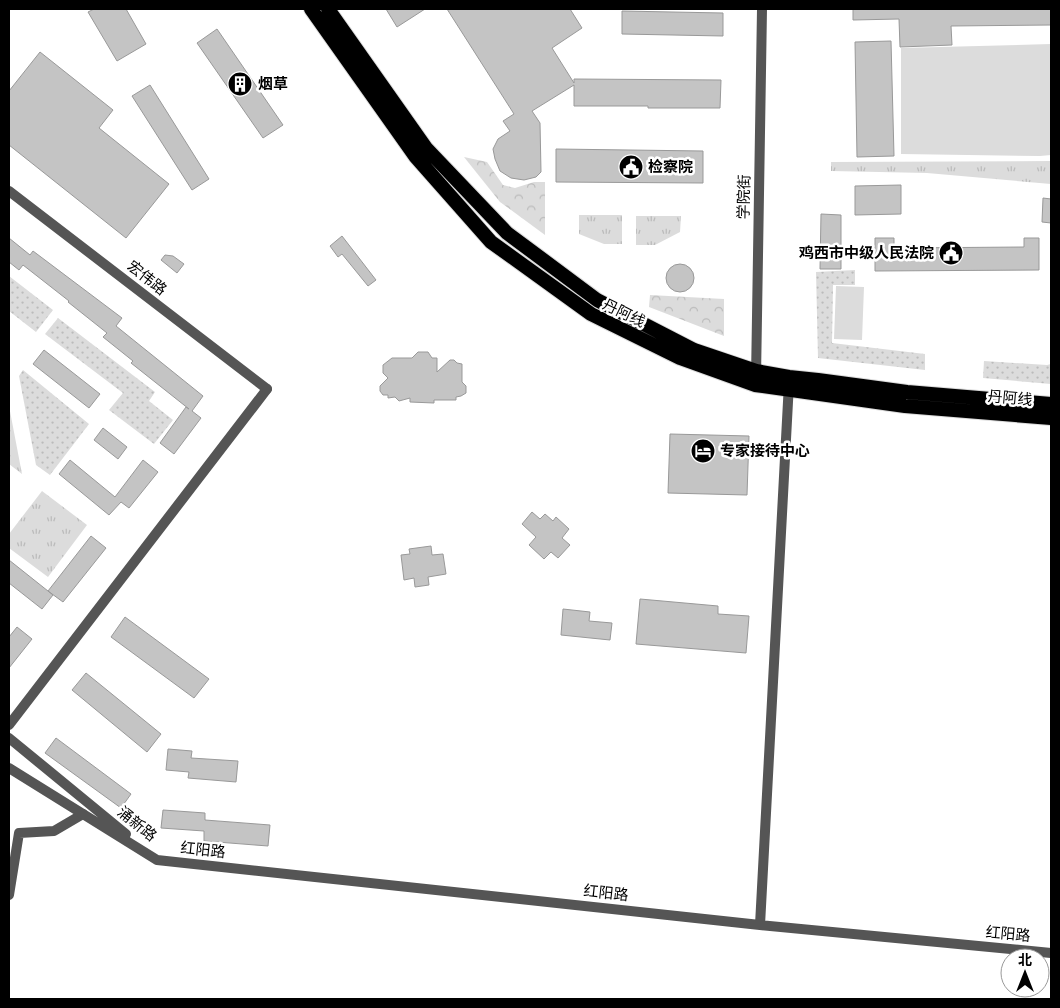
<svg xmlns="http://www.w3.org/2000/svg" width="1060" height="1008" font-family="'Fira Sans Condensed','Noto Sans SC',sans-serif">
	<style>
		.grass { fill: url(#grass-tufts) }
		.forest { fill: url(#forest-crowns) }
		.park { fill: url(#park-dots) }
		.garden { fill: #dcdcdc }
		.building { fill: #c4c4c4; stroke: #999 }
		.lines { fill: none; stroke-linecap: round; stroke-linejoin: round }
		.trunk-casing { stroke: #dbdbdb; stroke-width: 16 }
		.minor { stroke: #555; stroke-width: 10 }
		.tertiary { stroke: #555; stroke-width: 10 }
		.trunk { stroke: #000; stroke-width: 14 }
		.labels { text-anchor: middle; stroke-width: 5; stroke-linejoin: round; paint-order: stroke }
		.poi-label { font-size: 15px; font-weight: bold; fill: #000; stroke: #fff; text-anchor: start }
		.street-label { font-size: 15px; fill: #000; stroke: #fff }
	</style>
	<defs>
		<pattern id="grass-tufts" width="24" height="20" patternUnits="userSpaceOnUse" patternTransform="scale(1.25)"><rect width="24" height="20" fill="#dcdcdc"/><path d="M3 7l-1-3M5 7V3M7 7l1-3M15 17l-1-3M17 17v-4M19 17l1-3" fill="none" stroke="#bbb"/></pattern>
		<pattern id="forest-crowns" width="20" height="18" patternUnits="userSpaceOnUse" patternTransform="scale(1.25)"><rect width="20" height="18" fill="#dcdcdc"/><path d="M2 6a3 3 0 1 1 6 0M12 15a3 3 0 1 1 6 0" fill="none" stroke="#bbb"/></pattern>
		<pattern id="park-dots" width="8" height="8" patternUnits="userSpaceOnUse" patternTransform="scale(1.25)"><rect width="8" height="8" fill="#dcdcdc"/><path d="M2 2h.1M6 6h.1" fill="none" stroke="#bbb" stroke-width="1.8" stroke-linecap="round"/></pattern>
	</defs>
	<rect width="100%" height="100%" fill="#fff"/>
	<path class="grass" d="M1051 161V184L927 173 831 171V162Z
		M579 215H622V244H604L579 234Z
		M636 216H681L680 232 655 245H636Z
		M9 406 22 474 9 464Z
		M42 491 87 525 48 577 9 548V534Z"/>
	<path class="forest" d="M464 157 487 162 503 185 515 188 534 182H545V235L500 202Z
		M650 295 724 299V336L649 307Z"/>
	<path class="park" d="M855 270V285H833L832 343 925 354V370L818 358 816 272Z
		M9 276 53 310 36 332 9 311Z
		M58 318 155 392 149 401 173 420 154 444 109 410 123 393 45 334Z
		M984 361 1047 365 1051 364V384L983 378Z
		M23 370 89 424 50 475 36 465 19 376Z"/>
	<path class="garden" d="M1051 44V155L1040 156 901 154V48Z
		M836 286 864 287 862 340 834 339Z"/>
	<path class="building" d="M94 9H126L146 44 117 61 88 12Z
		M386 9H425L397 27Z
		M447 9H570L582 28 552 48 574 83V79L721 80 720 108H648V106H574V85L532 111 540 123 541 172 536 177 524 180 511 178 500 171 495 159 493 149 498 139 510 131 503 121 514 114Z
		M853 9H1051V25L951 26 952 45 900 47 899 19 853 20Z
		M622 11 723 13V36L622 34Z
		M217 29 283 125 263 138 197 43Z
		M891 41 894 156 857 157 855 42Z
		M40 52 113 110 99 128 169 184 126 238 9 145V91Z
		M150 85 209 179 192 190 132 96Z
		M556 149 703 151V183L556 182Z
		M901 185V214L855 215V186Z
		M1043 198 1051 199V223L1042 222Z
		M821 214 841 215V269H820Z
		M342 236 376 280 368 286 342 254 338 257 330 246Z
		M9 238 30 255 33 251 122 318 116 326 203 396 192 411 201 418 174 454 160 443 186 407 189 409 131 363 133 361 103 337 107 333 68 302 69 301 23 265 19 270 9 262Z
		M875 238H894V248L1024 247V238H1039V270L875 271Z
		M165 255 173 256 184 264 177 273 161 260Z
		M666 278a14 14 0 1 1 28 0a14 14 0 1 1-28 0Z
		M44 350 100 394 89 408 33 364Z
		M418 352H428L432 358H437V372L450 360H454L457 363 462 364V382L466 386V393L461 396 456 397V400H434V403L410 402V398L399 401 395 397 388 398V395H383L380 391V386L388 378 383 373V365L392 358H412Z
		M103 428 127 447 118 459 94 440Z
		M670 434 749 436 747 495 668 493Z
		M70 460 115 497 143 460 158 472 129 508 121 502 109 515 59 474Z
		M532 512 540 519 545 514 553 521 556 517 569 529 562 538 570 545 558 558 551 552 544 559 529 545 536 537 522 524Z
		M91 536 106 548 63 602 48 591Z
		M431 546 432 555 443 554 446 574 428 577 429 585 415 587 414 578 404 580 401 555 410 554 409 549Z
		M9 560 53 595 42 609 9 583Z
		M640 599 718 606V614L749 616 746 653 636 644Z
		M563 609 590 612 589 621 612 623 610 640 561 635Z
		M125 617 209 679 194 698 111 637Z
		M17 627 32 639 9 668V637Z
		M86 673 161 734 147 752 72 690Z
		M56 738 131 794 121 808 45 753Z
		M168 749 192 751 191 758 238 761 236 782 188 778 189 772 166 770Z
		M163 810 205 813V820L270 825 268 846 204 841V831L161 828Z"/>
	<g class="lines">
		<defs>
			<path id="trunk" d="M311 9 415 156 491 242 591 314 680 358 755 385 905 406 1051 418
				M328 9 426 148 507 233 597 300 694 350 756 371 789 377 818 380 907 392 1051 404"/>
		</defs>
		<use href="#trunk" class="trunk-casing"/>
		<path class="minor" d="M9 725 267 389
			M9 895 19 833 54 831 83 814"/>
		<path class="tertiary" d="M9 191 267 389
			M756 378 762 9
			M9 738 126 834
			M9 768 157 860 760 925 1051 953
			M760 925 789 383"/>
		<use href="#trunk" class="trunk"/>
	</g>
	<defs>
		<symbol id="building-disc" viewBox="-11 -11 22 22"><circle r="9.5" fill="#000" stroke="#fff"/><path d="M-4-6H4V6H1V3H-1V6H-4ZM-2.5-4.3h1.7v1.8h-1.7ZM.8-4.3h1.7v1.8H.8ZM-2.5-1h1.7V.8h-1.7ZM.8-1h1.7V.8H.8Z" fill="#fff"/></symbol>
		<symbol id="civic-disc" viewBox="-11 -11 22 22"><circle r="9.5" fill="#000" stroke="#fff"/><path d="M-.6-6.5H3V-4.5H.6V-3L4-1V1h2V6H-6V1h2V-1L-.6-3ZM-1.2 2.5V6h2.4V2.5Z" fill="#fff"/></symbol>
		<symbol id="hotel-disc" viewBox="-11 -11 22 22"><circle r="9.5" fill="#000" stroke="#fff"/><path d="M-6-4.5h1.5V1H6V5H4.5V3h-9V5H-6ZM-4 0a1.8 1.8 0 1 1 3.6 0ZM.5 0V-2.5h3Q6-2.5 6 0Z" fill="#fff"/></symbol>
	</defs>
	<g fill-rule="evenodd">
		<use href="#building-disc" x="226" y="70" width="28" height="28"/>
		<use href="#civic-disc" x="617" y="153" width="28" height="28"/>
		<use href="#civic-disc" x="937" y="239" width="28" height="28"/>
		<use href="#hotel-disc" x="689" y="437" width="28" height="28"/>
	</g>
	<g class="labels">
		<g class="poi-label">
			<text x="258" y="89">烟草</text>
			<text x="648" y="172">检察院</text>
			<text x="934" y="258" text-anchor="end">鸡西市中级人民法院</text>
			<text x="720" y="456">专家接待中心</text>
		</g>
		<g class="street-label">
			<text transform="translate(744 197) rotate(-89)" y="5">学院街</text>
			<text transform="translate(147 278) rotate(38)" y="5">宏伟路</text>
			<text transform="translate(624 313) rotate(26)" y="5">丹阿线</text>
			<text transform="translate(1010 398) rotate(5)" y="5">丹阿线</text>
			<text transform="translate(137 824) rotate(39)" y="5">涌新路</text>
			<text transform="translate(203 850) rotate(6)" y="5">红阳路</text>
			<text transform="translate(606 893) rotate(6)" y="5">红阳路</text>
			<text transform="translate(1008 934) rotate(5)" y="5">红阳路</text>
		</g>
	</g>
	<rect width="1060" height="1008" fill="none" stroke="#000000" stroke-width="20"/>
	<g transform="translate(1025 973)"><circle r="24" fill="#ffffff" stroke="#999999"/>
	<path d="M0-4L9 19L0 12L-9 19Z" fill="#000000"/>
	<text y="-8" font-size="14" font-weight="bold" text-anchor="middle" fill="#000000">北</text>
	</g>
</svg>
